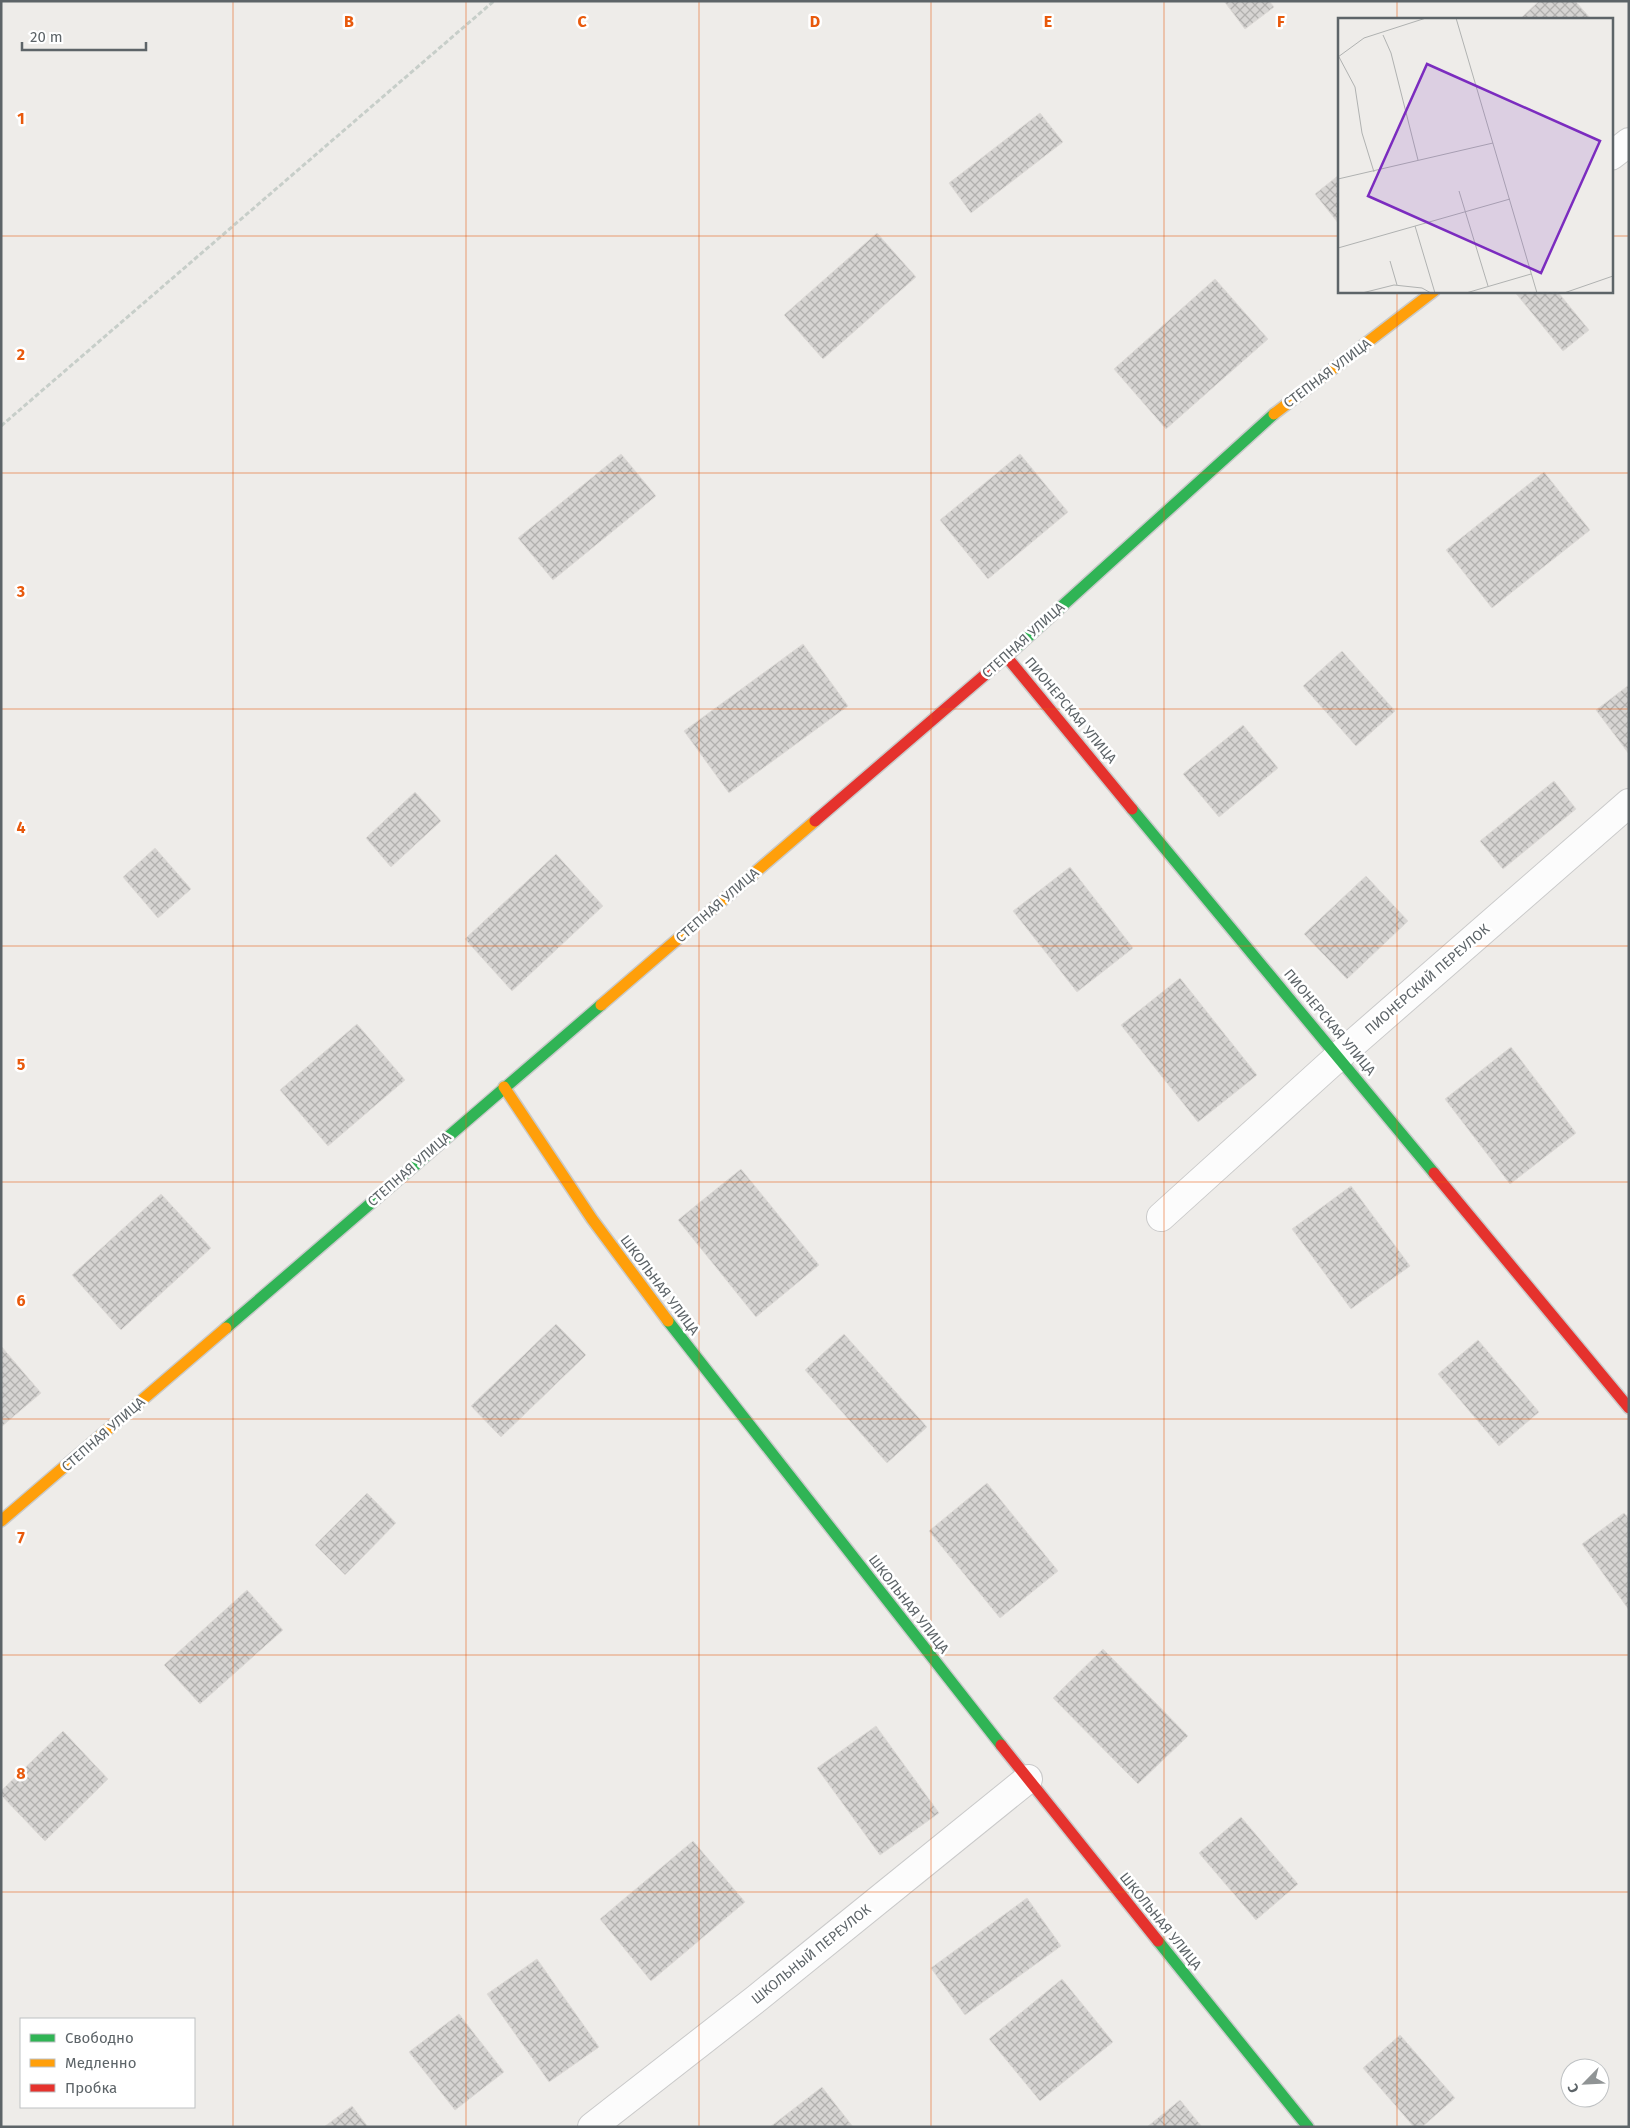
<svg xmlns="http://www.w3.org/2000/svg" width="1630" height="2128" font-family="'Fira Sans',sans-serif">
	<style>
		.building { fill: url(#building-cross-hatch); stroke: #dedbd8 }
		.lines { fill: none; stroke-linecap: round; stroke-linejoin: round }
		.street-casing { stroke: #cacaca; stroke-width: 30 }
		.fast-casing { stroke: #c9caca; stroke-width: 14 }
		.slow-casing { stroke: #c9caca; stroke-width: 14 }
		.jam-casing { stroke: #c9caca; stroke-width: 14 }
		.path { stroke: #c7cec9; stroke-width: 3; stroke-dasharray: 5 2.5; stroke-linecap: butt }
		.street { stroke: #fcfcfc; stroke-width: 28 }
		.fast { stroke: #30b455; stroke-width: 11 }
		.slow { stroke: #ff9f0a; stroke-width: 11 }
		.jam { stroke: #e5322d; stroke-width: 11 }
		.grid { fill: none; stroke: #e8590c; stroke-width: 1; stroke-opacity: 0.55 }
		.labels { text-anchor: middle; stroke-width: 5; stroke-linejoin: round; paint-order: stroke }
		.street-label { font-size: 14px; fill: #5d6468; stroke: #fff }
		.inset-road { fill: none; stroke: #b0b2b1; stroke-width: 1 }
		.view { fill: #7b2cbf; fill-opacity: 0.15; stroke: #7b2cbf; stroke-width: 2.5 }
		.inset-edge { fill: none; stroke: #5d6468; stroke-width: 2.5 }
		.grid-label { font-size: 16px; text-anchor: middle; font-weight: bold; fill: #e8590c; stroke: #fff; stroke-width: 5; stroke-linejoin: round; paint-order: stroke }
	</style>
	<defs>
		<pattern id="building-cross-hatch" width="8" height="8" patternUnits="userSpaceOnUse" patternTransform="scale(1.25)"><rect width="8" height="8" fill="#d6d4d2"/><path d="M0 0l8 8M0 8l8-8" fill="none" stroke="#b1b0ae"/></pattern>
	</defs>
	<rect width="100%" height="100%" fill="#eeece9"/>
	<path class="building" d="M1224 1H1269L1274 7 1245 29Z
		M1539 1H1575L1591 19H1520Z
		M1040 113 1063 142 971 213 949 183Z
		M1339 175V224L1315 194Z
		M877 233 916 277 823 359 784 315Z
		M1215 279 1268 339 1166 429 1114 369Z
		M1514 291H1557L1589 330 1563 351Z
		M621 454 656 496 553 580 518 538Z
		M1020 454 1068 512 988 579 940 520Z
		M1544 472 1590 530 1492 608 1446 550Z
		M803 644 848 706 729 793 684 731Z
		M1342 651 1395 711 1356 746 1303 686Z
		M1629 685V754L1596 710Z
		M1243 725 1278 768 1219 817 1183 774Z
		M1554 781 1576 809 1503 869 1480 841Z
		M415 792 441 821 391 867 366 838Z
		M155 848 191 889 158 918 123 877Z
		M556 854 603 906 512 991 465 939Z
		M1070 867 1133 948 1077 992 1013 911Z
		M1366 876 1408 921 1347 979 1304 934Z
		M1180 978 1257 1075 1198 1122 1121 1025Z
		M357 1024 405 1080 328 1146 280 1090Z
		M1511 1047 1576 1133 1510 1184 1445 1099Z
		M741 1169 819 1265 756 1317 678 1220Z
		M1351 1186 1410 1266 1351 1309 1292 1229Z
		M161 1194 211 1248 121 1330 72 1275Z
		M556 1324 586 1355 501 1437 471 1406Z
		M844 1334 927 1427 887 1463 805 1370Z
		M1478 1340 1539 1412 1499 1446 1438 1374Z
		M1 1346 41 1393 1 1427Z
		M987 1483 1058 1571 1000 1618 929 1531Z
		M367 1493 396 1523 345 1575 315 1545Z
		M1624 1513 1629 1519V1610L1582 1544Z
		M247 1590 283 1630 200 1704 164 1665Z
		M1103 1649 1188 1736 1138 1784 1053 1698Z
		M876 1726 939 1813 880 1855 817 1768Z
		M63 1731 108 1779 45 1841 1 1795V1791Z
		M1241 1817 1298 1884 1256 1920 1199 1853Z
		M693 1841 745 1902 651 1981 600 1919Z
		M1027 1898 1061 1946 965 2015 931 1968Z
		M537 1959 599 2047 549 2082 487 1994Z
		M1062 1979 1113 2042 1040 2101 989 2039Z
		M459 2014 504 2072 455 2110 409 2052Z
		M1400 2035 1455 2098 1422 2127H1414L1363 2068Z
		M822 2087 853 2127H770Z
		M1180 2100 1202 2127H1147Z
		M352 2106 368 2127H324Z"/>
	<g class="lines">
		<defs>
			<path id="street" d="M1611 156 1629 142
				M1161 1217 1339 1056 1629 803
				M592 2127 756 1999 1028 1779"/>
			<path id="fast" d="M1008 655 1274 414
				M1132 809 1434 1173
				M668 1321 1001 1745
				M226 1328 601 1005
				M1158 1941 1308 2127"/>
			<path id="slow" d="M1274 414 1434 291
				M601 1005 815 821
				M504 1087 592 1219 668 1321
				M1 1521 226 1328"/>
			<path id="jam" d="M1006 656 1132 809
				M815 821 1008 655
				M1434 1173 1629 1408
				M1001 1745 1158 1941"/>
		</defs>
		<use href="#street" class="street-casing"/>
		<use href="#fast" class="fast-casing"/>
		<use href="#slow" class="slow-casing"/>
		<use href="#jam" class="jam-casing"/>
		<path class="path" d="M1 426 494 1"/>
		<use href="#street" class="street"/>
		<use href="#fast" class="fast"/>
		<use href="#slow" class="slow"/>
		<use href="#jam" class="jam"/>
	</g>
	<path class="grid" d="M233 1V2127M466 1V2127M699 1V2127M931 1V2127M1164 1V2127M1397 1V19M1 236H1339M1611 236H1629M1397 291V2127M1 473H1629M1 709H1629M1 946H1629M1 1182H1629M1 1419H1629M1 1655H1629M1 1892H1629"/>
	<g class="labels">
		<g class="street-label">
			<text transform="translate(1327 373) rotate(-37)" y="5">СТЕПНАЯ УЛИЦА</text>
			<text transform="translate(1023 640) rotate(-42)" y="5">СТЕПНАЯ УЛИЦА</text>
			<text transform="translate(1071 710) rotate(50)" y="5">ПИОНЕРСКАЯ УЛИЦА</text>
			<text transform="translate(717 905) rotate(-41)" y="5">СТЕПНАЯ УЛИЦА</text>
			<text transform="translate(1427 979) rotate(-41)" y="5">ПИОНЕРСКИЙ ПЕРЕУЛОК</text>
			<text transform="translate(1330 1022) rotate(50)" y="5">ПИОНЕРСКАЯ УЛИЦА</text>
			<text transform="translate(409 1169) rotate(-41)" y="5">СТЕПНАЯ УЛИЦА</text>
			<text transform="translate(660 1285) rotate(53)" y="5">ШКОЛЬНАЯ УЛИЦА</text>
			<text transform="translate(103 1434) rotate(-41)" y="5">СТЕПНАЯ УЛИЦА</text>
			<text transform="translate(909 1604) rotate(52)" y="5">ШКОЛЬНАЯ УЛИЦА</text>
			<text transform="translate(1161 1921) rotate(51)" y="5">ШКОЛЬНАЯ УЛИЦА</text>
			<text transform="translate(811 1954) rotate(-39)" y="5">ШКОЛЬНЫЙ ПЕРЕУЛОК</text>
		</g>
	</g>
	<g transform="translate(1338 18)">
		<rect width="275" height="275" fill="#eeece9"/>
		<path class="inset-road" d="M118 0 199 275M45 17 53 35 80 142M0 39 26 20 88 0M1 39 17 69 24 115 36 154M0 161 155 125M121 173 150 268M77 208 97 275M0 230 172 181M52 243 59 267M24 275 56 267 84 270 93 275M128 275 193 256M226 275 275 258"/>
		<path class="view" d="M89 46 262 123 203 255 30 178Z"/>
		<rect width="275" height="275" class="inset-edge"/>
	</g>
	<g class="grid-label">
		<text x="349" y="27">B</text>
		<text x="582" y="27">C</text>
		<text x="815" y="27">D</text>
		<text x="1048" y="27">E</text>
		<text x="1281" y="27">F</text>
		<text x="21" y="124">1</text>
		<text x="21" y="360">2</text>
		<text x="21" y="597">3</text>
		<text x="21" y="833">4</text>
		<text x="21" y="1070">5</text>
		<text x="21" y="1306">6</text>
		<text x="21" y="1543">7</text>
		<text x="21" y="1779">8</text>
	</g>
	<rect width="1630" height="2128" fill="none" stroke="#5d6468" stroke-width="5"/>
	<rect x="20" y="2018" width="175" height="90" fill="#ffffff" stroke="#bec1c3"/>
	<rect x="30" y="2034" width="25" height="8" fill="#30b455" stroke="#bec1c3"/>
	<text x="65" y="2043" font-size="15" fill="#5d6468">Свободно</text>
	<rect x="30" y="2059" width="25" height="8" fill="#ff9f0a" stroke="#bec1c3"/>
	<text x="65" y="2068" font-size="15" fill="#5d6468">Медленно</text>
	<rect x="30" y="2084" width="25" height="8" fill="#e5322d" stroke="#bec1c3"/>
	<text x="65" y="2093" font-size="15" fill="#5d6468">Пробка</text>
	<g transform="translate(1585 2083) rotate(246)"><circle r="24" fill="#ffffff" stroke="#bec1c3"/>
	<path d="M0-4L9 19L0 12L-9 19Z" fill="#909495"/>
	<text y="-8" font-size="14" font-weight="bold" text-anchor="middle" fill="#5d6468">С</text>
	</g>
	<path d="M22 42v8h124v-8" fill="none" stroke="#5d6468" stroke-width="2.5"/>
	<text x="30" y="42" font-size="15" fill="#5d6468" stroke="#ffffff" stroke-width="4" paint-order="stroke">20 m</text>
</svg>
